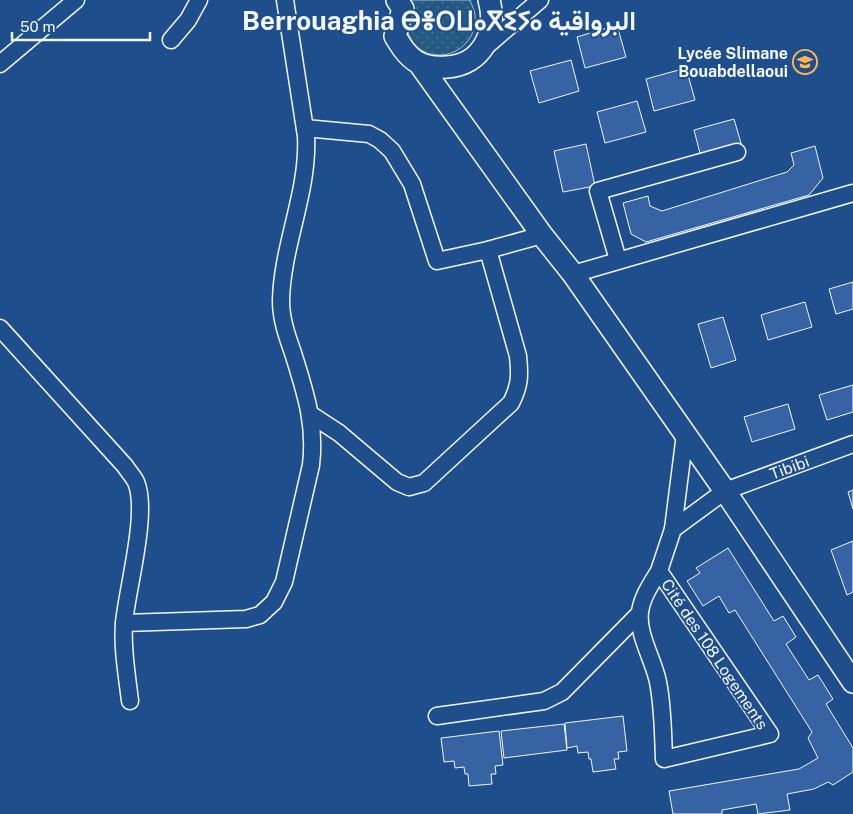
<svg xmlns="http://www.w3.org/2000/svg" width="853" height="814" font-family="'Public Sans',Vazirmatn,'Noto Sans Tifinagh',sans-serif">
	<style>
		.grass { fill: url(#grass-dots); stroke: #a8bbd7 }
		.building { fill: #3563a3; stroke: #f2f6ff }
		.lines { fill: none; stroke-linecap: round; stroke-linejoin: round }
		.minor-casing { stroke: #f2f6ff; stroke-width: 19 }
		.tertiary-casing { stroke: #f2f6ff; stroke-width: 24 }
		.minor { stroke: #1f4e8c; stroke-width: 16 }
		.tertiary { stroke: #1f4e8c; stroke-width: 21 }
		.labels { text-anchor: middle; stroke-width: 4; stroke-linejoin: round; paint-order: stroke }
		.poi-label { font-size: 16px; font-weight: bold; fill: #f2f6ff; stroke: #1f4e8c; text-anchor: end }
		.street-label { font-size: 16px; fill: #f2f6ff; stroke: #1f4e8c }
		.town-label { font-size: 26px; font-weight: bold; fill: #f2f6ff; stroke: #1f4e8c }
	</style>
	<defs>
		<pattern id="grass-dots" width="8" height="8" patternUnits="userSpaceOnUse" patternTransform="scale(1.25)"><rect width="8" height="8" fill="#245a82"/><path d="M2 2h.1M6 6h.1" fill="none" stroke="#447295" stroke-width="1.8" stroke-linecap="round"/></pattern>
	</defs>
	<rect width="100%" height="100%" fill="#1f4e8c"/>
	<path class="grass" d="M411 0H470C471 4 475 10 475 15 478 36 460 56 438 55 409 54 399 22 411 0Z"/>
	<path class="building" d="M617 25 626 57 585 68 577 37Z
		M571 60 579 91 539 103 530 71Z
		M686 68 695 100 654 111 646 79Z
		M637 101 646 132 605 143 597 112Z
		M734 119 743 150 702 161 694 130Z
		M586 144 595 186 563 192 554 151Z
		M815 146 823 178 809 195 646 242 631 234 623 203 648 196 650 206 662 211 787 172 794 165 791 153Z
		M853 282V309L836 314 829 289Z
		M805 302 812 327 768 340 761 315Z
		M723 317 736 360 711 368 698 324Z
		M853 385V412L827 420 819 395Z
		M788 404 795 429 752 442 744 417Z
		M853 490V509L848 492Z
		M853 541V592L847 595 831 550Z
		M728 548 774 621 783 616 796 637 786 644 809 680 818 675 833 699 826 704 853 748V772L833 785 828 782 814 789 787 794 790 810 758 814 756 804 722 810V814H673L669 791 799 769 818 758 808 738 812 732 735 610 729 613 719 596 703 606 687 581 700 573 696 568Z
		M623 716 627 751 618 752 619 759H614L616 769 593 772 591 759H589L588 752 578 753 577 746 567 748 565 723Z
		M564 724 567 750 504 758 501 731Z
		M499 731 503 765 495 766 496 774H491L492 784 469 786 468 774H465L464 767 455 768 454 761 444 762 441 738Z"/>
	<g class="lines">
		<defs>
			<g id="minor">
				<path d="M171 40 188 20 199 0"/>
				<path d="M483 49 540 0"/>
				<path d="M0 64 76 0"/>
				<path d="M305 128 369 134 380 140 392 151 412 184 437 261 488 250 518 356C520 376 520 385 511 403L424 483 409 487 397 482 339 433 310 414"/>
				<path d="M488 250 542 235"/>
				<path d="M618 260 598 191 737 152"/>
				<path d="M573 274 853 193"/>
				<path d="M0 328 125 466C128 471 133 476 136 482 149 512 127 589 124 623 122 649 127 675 130 701"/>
				<path d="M673 529 685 434"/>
				<path id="s1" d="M659 571C651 584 642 597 640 612 637 634 654 661 658 682 663 707 663 733 664 759L770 734 659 571 673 529 725 491 853 444"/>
				<path d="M124 623 246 619 260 615 274 602 284 582 311 465C316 423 305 392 293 353 287 336 281 319 281 301 282 245 309 192 306 136L285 0"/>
				<path d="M437 716 544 701 562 692 639 614"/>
			</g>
			<path id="tertiary" d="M397 0 403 9 395 36C401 46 407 56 417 62 426 67 437 68 447 67 482 65 498 32 489 0
				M418 62 542 235 573 274 725 491 853 682"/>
		</defs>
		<use href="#minor" class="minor-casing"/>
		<use href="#tertiary" class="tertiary-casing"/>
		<use href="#minor" class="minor"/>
		<use href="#tertiary" class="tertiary"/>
	</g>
	<defs>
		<symbol id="school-ring" viewBox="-11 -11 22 22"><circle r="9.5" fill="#1f4e8c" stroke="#ffb74d" stroke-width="1.5"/><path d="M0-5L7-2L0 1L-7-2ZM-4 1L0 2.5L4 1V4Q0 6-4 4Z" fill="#ffb74d"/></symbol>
	</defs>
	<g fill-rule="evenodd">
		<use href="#school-ring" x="791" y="48" width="28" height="28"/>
	</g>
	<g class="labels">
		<g class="poi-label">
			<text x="788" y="59">Lycée Slimane<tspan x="788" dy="18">Bouabdellaoui</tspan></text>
		</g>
		<g class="street-label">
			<text dy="6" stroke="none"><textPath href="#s1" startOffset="679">Tibibi</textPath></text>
			<text transform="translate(715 654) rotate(56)" y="6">Cité des 108 Logements</text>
		</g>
		<g class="town-label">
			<text x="439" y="30">Berrouaghia ⴱⴻⵔⵡⴰⴳⵉⵢⴰ البرواقية</text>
		</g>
	</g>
	<path d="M12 32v8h138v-8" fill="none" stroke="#f2f6ff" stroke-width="2.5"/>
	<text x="20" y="32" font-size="15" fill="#f2f6ff" stroke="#1f4e8c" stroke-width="4" paint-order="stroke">50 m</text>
</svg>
